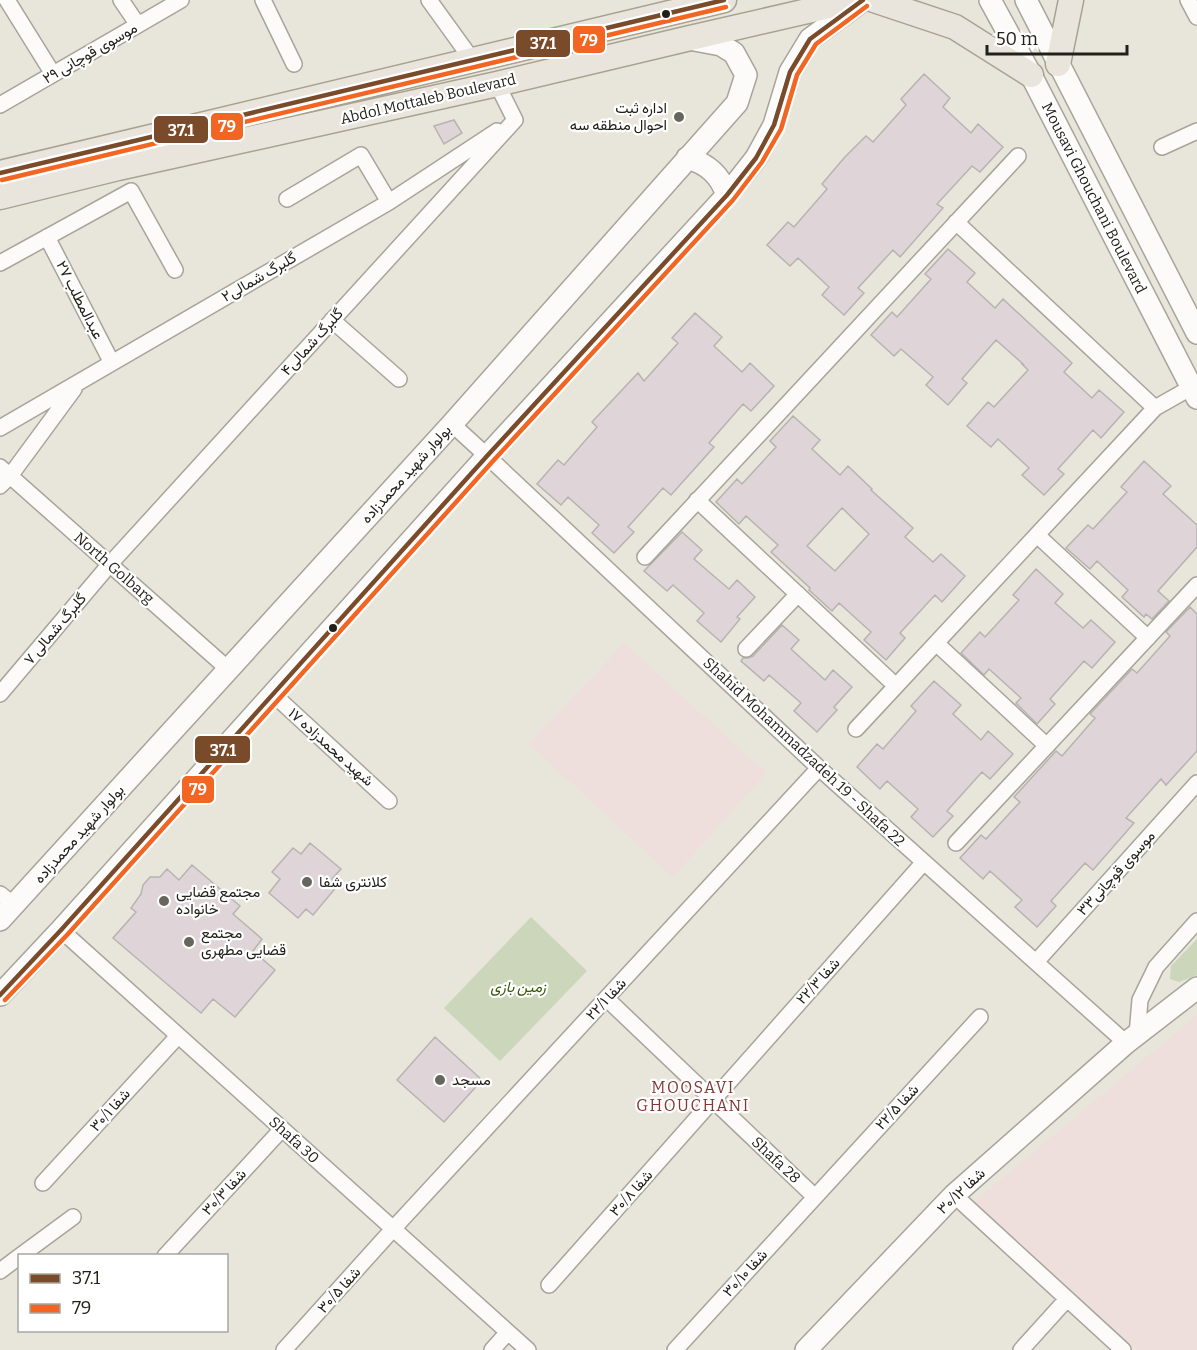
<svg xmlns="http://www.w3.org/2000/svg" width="1197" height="1350" font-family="Bitter,Vazirmatn,serif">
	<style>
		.industrial { fill: #eededc }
		.green { fill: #cbd6ba }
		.building { fill: #dfd4d8; stroke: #b7b3b1; stroke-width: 1.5; fill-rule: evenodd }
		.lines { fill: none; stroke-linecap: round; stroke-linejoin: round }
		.street-casing { stroke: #a7a59b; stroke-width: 18 }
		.secondary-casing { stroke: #a7a59b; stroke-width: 24 }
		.primary-casing { stroke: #a9a291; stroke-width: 27 }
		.street { stroke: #fcfbf9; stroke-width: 15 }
		.secondary { stroke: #fcfbf9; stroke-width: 21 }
		.primary { stroke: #e9e5dd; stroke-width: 24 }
		.bus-1-casing { stroke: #fff; stroke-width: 9 }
		.bus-2-casing { stroke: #fff; stroke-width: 9 }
		.bus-1 { stroke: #7a4b2a; stroke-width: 4.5 }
		.bus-2 { stroke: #f26522; stroke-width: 4.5 }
		.bus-dot { fill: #222119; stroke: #fff; stroke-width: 2 }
		.poi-dot { fill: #67665d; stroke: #fff; stroke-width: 2 }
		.labels { text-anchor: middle; stroke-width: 4.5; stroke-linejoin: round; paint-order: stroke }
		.street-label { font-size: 15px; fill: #222119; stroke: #fff }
		.poi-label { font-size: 15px; fill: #222119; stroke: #fff; text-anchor: start }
		.park-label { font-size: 15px; font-style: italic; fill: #375900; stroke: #fff }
		.neighbourhood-label { font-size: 16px; letter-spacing: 1.5px; fill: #813937; stroke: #fff }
		.line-badge { stroke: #fff; stroke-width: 2 }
		.badge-label { font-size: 16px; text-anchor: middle; font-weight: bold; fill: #fff }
	</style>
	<rect width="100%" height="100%" fill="#e8e6da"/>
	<path class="industrial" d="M624 643 766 773 673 877 529 744Z
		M1197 1015V1350H1137L974 1202Z"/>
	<path class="green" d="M531 917 587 971 500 1061 444 1008Z
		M1197 939V975L1179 982 1170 979 1171 966Z"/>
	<path class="building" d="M924 74 950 98 943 107 971 133 978 124 1003 147 980 172 972 166 937 204 943 208 900 257 893 250 858 288 864 293 844 315 822 295 829 287 798 258 790 266 767 245 788 222 794 227 827 189 822 184 844 158 866 136 873 142 906 105 901 99Z
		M454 120 462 133 444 144 434 126Z
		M948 249 975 273 967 282 995 308 1003 299 1072 363 1064 372 1092 398 1099 390 1124 412 1101 438 1093 430 1058 469 1064 474 1044 495 1022 475 1029 468 998 439 991 447 967 426 988 402 994 407 1028 370 1022 364H1023L996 340 962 379 967 383 948 405 926 385 933 377 901 349 894 356 871 335 892 312 897 317 931 279 925 274Z
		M695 313 722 337 714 346 742 372 750 363 774 386 751 411 743 404 709 443 714 447 671 495 663 488 628 527 634 532 614 553 592 533 599 525 568 497 561 505 537 484 558 460 564 465 597 427 592 422 638 373 644 381 678 343 672 338Z
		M793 416 820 440 812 449 840 475 848 466 872 489 871 490 913 528 905 537 933 562 941 554 965 576 942 602 935 595 900 633 905 638 886 660 864 640 871 632 839 603 832 611 809 590 810 588 771 552 778 545 746 516 739 524 716 502 737 479 742 484 776 447 770 441ZM842 508 869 534 835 571 807 546Z
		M1144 461 1171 486 1163 494 1197 525V547L1158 591 1169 601 1152 619 1146 614 1144 617 1122 597 1128 590 1097 561 1090 569 1066 548 1088 525 1093 529 1127 492 1121 487Z
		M682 532 702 550 694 559 729 589 737 580 755 597 737 617 740 619 721 642 697 621 704 613 673 585 667 591 644 571Z
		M1036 569 1063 594 1055 603 1083 628 1091 620 1115 642 1092 668 1084 661 1050 699 1055 704 1037 724 1016 703 1021 698 989 669 984 675 961 653 980 632 985 637 1019 600 1013 595Z
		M1190 607 1197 614V751L1166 785 1161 779 1126 818 1134 823 1093 870 1085 863 1051 901 1056 906 1037 927 1015 907 1022 900 990 871 983 879 960 858 981 835 986 839 1020 802 1014 797 1056 751 1062 756 1095 718 1090 714 1132 669 1137 673 1170 636 1166 632Z
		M782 625 799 640 791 649 825 680 833 670 852 687 834 707 837 710 817 732 794 711 801 703 769 675 764 681 741 661 743 658H748L753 656Z
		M934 681 961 705 953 714 981 740 988 731 1013 754 990 779 982 772 947 811 953 816 933 837 911 817 918 809 887 781 880 789 857 767 877 744 883 749 916 711 911 706Z
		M310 843 341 869 332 879 339 884 313 915 306 909 298 918 269 893 280 879 272 872 293 848 301 854Z
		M192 865 240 906 233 914 262 939 253 951 275 970 235 1017 213 999 201 1013 113 938 136 912 131 908 141 894 143 885 150 877H160L167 869 179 880Z
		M435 1037 482 1080 444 1122 397 1080Z"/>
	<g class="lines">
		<defs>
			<path id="street" d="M7 0 53 74
				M121 0 138 25
				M263 0 294 64
				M429 0 473 61
				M1188 0 1197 17
				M497 84 515 120
				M0 105 181 0
				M1162 147 1197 131
				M287 199 361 155 389 202
				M956 222 1155 408
				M47 237 112 363
				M0 263 131 191 175 270
				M332 320 399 379
				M452 424 487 456 819 768 1126 1043
				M0 428 389 202 497 131
				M0 467 228 669
				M0 486 10 476 74 389
				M697 500 896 686
				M1037 535 1148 638
				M645 557 1018 156
				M936 643 1047 746
				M746 649 798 594
				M0 694 110 564 515 120
				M273 694 389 801
				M856 729 1155 408 1192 387
				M956 843 1197 585
				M0 894 14 905
				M61 930 528 1350
				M1036 962 1197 783
				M607 999 815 1197
				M1137 1035 1140 1000 1156 967 1197 921
				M43 1183 178 1036
				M954 1195 1123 1350
				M20 1256 73 1217
				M165 1256 282 1129
				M0 1271 20 1256
				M549 1285 924 862
				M284 1350 393 1229 819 768
				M492 1350 508 1332
				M675 1350 980 1017
				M1021 1350 1067 1299"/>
			<path id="secondary" d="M990 0 1031 75 1197 398
				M1026 0 1197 333
				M687 158C708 164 720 175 727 195
				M0 920 452 424 737 103 746 75 734 53 721 45 689 39
				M0 995 61 930 487 456 727 195 756 158 774 125 790 72 810 39 863 0
				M806 1350 954 1195 1126 1043 1197 988"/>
			<path id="primary" d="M874 0 955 27 1031 75
				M1058 64 1071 0
				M0 173 724 0
				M0 197 118 168 497 84 686 39 855 0"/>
		</defs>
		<use href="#street" class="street-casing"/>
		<use href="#secondary" class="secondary-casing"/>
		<use href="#primary" class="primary-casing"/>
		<use href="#street" class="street"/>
		<use href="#secondary" class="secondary"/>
		<use href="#primary" class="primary"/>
		<defs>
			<path id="bus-1" d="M0 173 724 0
				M0 995 61 930 487 456 727 195 756 158 774 125 790 72 810 39 863 0"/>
			<path id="bus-2" d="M2 180 726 7
				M5 1000 67 935 493 461 733 200 762 162 781 129 797 75 816 44 867 6"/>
		</defs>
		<use href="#bus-1" class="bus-1-casing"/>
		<use href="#bus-2" class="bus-2-casing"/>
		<use href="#bus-1" class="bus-1"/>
		<use href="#bus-2" class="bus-2"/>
	</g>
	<g class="bus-dot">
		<circle cx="666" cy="14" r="5"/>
		<circle cx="333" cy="628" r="5"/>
	</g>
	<g class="poi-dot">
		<circle cx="679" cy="117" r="6"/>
		<circle cx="307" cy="882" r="6"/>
		<circle cx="164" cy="901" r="6"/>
		<circle cx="189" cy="942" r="6"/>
		<circle cx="440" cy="1080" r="6"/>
	</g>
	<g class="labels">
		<g class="street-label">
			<text transform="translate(90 53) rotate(-30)" y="5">موسوی قوچانی ۲۹</text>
			<text transform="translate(428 99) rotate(-13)" y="5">Abdol Mottaleb Boulevard</text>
			<text transform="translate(1094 198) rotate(63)" y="5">Mousavi Ghouchani Boulevard</text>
			<text transform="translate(259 277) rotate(-30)" y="5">گلبرگ شمالی۲</text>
			<text transform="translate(80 300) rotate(63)" y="5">عبدالمطلب ۲۷</text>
			<text transform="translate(312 342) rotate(-48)" y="5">گلبرگ شمالی۴</text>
			<text transform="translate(406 474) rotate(-48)" y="5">بولوار شهید محمدزاده</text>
			<text transform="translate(114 568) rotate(41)" y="5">North Golbarg</text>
			<text transform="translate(55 629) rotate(-50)" y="5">گلبرگ شمالی ۷</text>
			<text transform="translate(331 747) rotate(42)" y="5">شهید محمدزاده ۱۷</text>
			<text transform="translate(804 752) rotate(43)" y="5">Shahid Mohammadzadeh 19 - Shafa 22</text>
			<text transform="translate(79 834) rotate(-48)" y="5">بولوار شهید محمدزاده</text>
			<text transform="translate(1116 873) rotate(-48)" y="5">موسوی قوچانی۳۳</text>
			<text transform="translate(818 981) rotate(-48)" y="5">شفا ۲۲/۳</text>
			<text transform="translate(606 999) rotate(-47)" y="5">۲۲/۱ شفا</text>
			<text transform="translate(897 1107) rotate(-47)" y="5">شفا ۲۲/۵</text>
			<text transform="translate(110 1110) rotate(-48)" y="5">شفا ۳۰/۱</text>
			<text transform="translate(294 1140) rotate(42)" y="5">Shafa 30</text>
			<text transform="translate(776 1160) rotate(43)" y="5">Shafa 28</text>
			<text transform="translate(961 1191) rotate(-43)" y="5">شفا ۳۰/۱۲</text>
			<text transform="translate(224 1192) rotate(-47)" y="5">۳۰/۳ شفا</text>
			<text transform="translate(631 1193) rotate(-48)" y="5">شفا ۳۰/۸</text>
			<text transform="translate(745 1273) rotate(-48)" y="5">شفا ۳۰/۱۰</text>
			<text transform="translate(339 1290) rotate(-48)" y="5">۳۰/۵ شفا</text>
		</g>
		<g class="poi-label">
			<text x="667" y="113" text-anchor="end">اداره ثبت<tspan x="667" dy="17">احوال منطقه سه</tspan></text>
			<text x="319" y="887">کلانتری شفا</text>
			<text x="176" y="897">مجتمع قضایی<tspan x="176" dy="17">خانواده</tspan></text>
			<text x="201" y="938">مجتمع<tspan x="201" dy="17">قضایی مطهری</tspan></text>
			<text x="452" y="1085">مسجد</text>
		</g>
		<g class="park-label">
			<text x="518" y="992">زمین بازی</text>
		</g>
		<g class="neighbourhood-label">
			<text x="693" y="1093">MOOSAVI<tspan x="693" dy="18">GHOUCHANI</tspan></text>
		</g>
	</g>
	<g class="line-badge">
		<rect x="572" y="25" width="34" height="29" rx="6" fill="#f26522"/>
		<rect x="515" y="29" width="56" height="29" rx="6" fill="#7a4b2a"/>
		<rect x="210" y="112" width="34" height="29" rx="6" fill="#f26522"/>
		<rect x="153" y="115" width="56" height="29" rx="6" fill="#7a4b2a"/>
		<rect x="194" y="735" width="57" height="29" rx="6" fill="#7a4b2a"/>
		<rect x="181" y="775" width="34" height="29" rx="6" fill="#f26522"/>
	</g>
	<g class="badge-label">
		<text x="589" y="46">79</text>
		<text x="543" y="49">37.1</text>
		<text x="227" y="132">79</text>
		<text x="181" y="136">37.1</text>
		<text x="223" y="756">37.1</text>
		<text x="198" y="795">79</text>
	</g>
	<rect x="18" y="1254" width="210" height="78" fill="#ffffff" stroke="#a7a6a3" stroke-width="1.5"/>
	<rect x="30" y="1274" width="30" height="9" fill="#7a4b2a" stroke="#a7a6a3" stroke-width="1.5"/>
	<text x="72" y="1284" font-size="18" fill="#222119">37.1</text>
	<rect x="30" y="1304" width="30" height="9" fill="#f26522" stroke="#a7a6a3" stroke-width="1.5"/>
	<text x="72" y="1314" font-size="18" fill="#222119">79</text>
	<path d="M987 45v9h140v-9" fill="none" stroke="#222119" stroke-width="3"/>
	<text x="996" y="45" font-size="18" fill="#222119" stroke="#ffffff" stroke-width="4.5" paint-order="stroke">50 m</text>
</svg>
